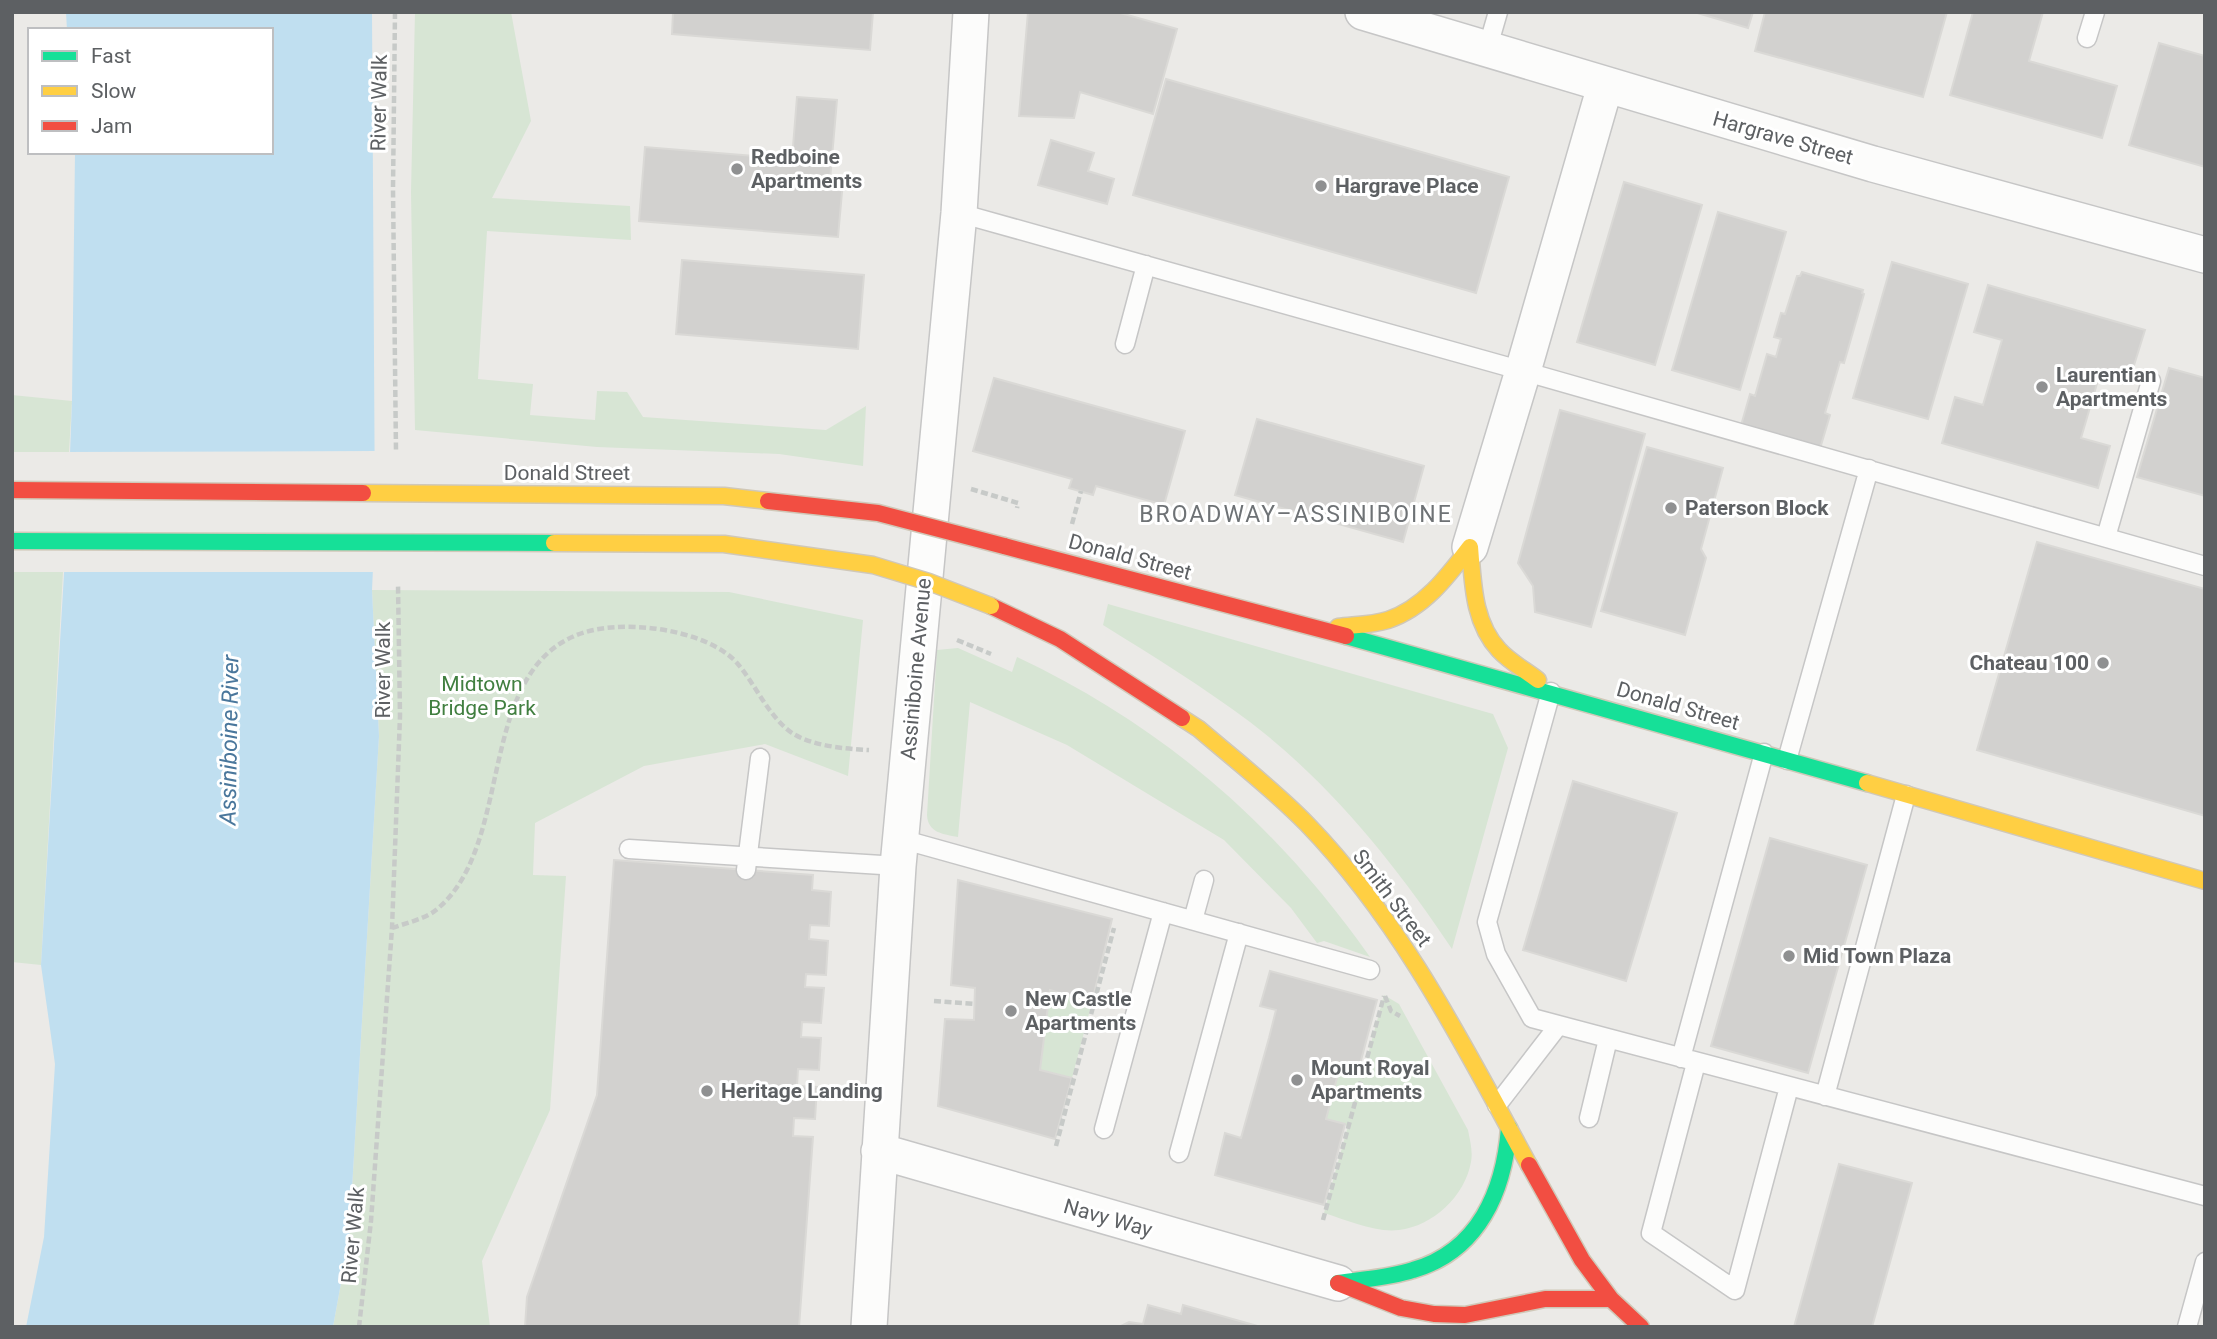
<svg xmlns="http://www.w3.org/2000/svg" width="2217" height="1339" font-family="Roboto,sans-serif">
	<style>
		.green { fill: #d7e5d4 }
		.water { fill: #c0dff0 }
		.pier { fill: #ebeae7 }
		.building { fill: #d2d1cf; stroke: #dad9d6; stroke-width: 2 }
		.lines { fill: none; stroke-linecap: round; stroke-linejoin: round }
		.lane-casing { stroke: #c6c6c6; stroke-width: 21 }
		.street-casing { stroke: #c6c6c6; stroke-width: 38 }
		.fast-casing { stroke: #d0c8b8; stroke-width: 19 }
		.slow-casing { stroke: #d0c8b8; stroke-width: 19 }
		.jam-casing { stroke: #d0c8b8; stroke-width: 19 }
		.path { stroke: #c7cac8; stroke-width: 4.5; stroke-dasharray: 7 3.5; stroke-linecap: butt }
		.lane { stroke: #fcfcfb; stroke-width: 18 }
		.street { stroke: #fcfcfb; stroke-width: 35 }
		.fast { stroke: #16e098; stroke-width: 16 }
		.slow { stroke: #ffcf43; stroke-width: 16 }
		.jam { stroke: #f24e42; stroke-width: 16 }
		.fast-bridge-casing { stroke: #d0c8b8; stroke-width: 19; stroke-linecap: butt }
		.slow-bridge-casing { stroke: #d0c8b8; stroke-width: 19; stroke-linecap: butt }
		.jam-bridge-casing { stroke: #d0c8b8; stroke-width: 19; stroke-linecap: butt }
		.fast-bridge { stroke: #16e098; stroke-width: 16 }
		.slow-bridge { stroke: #ffcf43; stroke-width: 16 }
		.jam-bridge { stroke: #f24e42; stroke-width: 16 }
		.poi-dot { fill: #8f9091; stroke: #fff; stroke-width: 2.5 }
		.labels { text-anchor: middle; stroke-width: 6; stroke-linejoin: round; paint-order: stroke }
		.street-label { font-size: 21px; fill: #5d6063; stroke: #fff }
		.poi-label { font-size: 21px; font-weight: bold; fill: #5d6063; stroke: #fff; text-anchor: start }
		.park-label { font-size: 21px; fill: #417f40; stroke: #fff }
		.neighbourhood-label { font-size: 23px; letter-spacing: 2px; fill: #6e7275; stroke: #fff }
		.water-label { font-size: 23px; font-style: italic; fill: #4a779c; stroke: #fff }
	</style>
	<rect width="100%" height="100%" fill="#ebeae7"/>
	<path class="green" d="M415 12H511L531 121 492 198 630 206 631 240 487 231 478 379 533 384 530 415 595 420 597 391 627 392 643 417 826 430 866 406 863 466 779 454 597 447 415 430 411 192Z
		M12 395 72 401 69 452H12Z
		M12 572H63L41 965 12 962Z
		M372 590 729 592 863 620 848 776 765 744 644 766 535 823 533 875 566 876 550 1110 482 1261 490 1327H333L349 1239 379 736Z
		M1108 604 1493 714 1508 748 1452 949C1396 865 1331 784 1250 722 1203 687 1153 656 1103 625Z
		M958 648 1012 672 1017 657C1165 727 1276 824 1370 957L1324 941 1317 943 1291 908 1224 840 1067 745 970 702 958 837C943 834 928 833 927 815L937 650Z
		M1050 990 1092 1002 1072 1078 1040 1070Z
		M1384 995 1399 1004 1468 1130C1470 1141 1473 1151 1471 1162 1465 1196 1433 1226 1399 1230 1375 1233 1347 1220 1324 1213L1348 1126 1326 1119 1341 1063 1364 1069Z"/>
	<path class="water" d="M66 12H372L375 526 372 590 379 736 349 1239 333 1327H26L44 1237 55 1064 41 965 68 506 72 401 75 152H271V30H67Z"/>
	<path class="pier" d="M378 451 377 572H60L66 452Z"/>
	<path class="building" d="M673 12H873L870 50 672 34Z
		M1028 12H1117L1177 29 1153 114 1080 92 1074 118 1019 116Z
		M1694 12H1753L1748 28Z
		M1765 12H1947L1923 97 1755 51Z
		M1973 12H2043L2029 61 2117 86 2102 138 1950 95Z
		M2159 43 2205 56V167L2129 145Z
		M1166 79 1509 177 1476 293 1133 195Z
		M797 97 837 100 830 180 843 181 838 237 639 221 645 147 792 159Z
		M1051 140 1094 153 1088 171 1114 179 1107 204 1038 185Z
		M1624 182 1702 205 1655 365 1577 342Z
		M1718 212 1786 232 1740 390 1672 370Z
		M682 260 864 275 858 349 676 334Z
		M1892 262 1968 284 1928 419 1853 398Z
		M1802 272 1863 290 1862 293 1864 294 1844 363 1840 362 1825 413 1830 415 1819 452 1740 429 1750 394 1755 396 1767 354 1776 357 1781 339 1774 337 1781 313 1785 314 1797 276H1800Z
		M1988 285 2145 330 2130 378 2101 370 2081 438 2110 446 2098 488 1942 443 1955 397 1983 405 2002 340 1974 332Z
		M2169 368 2205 378V496L2137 477Z
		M994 378 1185 431 1164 505 1096 486 1093 495 1069 488 1072 479 973 451Z
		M1560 410 1645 434 1591 627 1535 612 1533 586 1518 563Z
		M1257 419 1424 466 1403 542 1235 495Z
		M1647 447 1723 468 1701 549 1706 558 1685 635 1601 611Z
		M2037 542 2205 589V816L1977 750Z
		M1573 781 1677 813 1626 981 1523 950Z
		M1770 838 1867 865 1808 1073 1711 1046Z
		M614 860 813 875 812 890 831 892 829 926 810 925 809 939 828 941 826 975 806 974 805 987 824 988 821 1023 802 1022 801 1037 821 1038 819 1070 798 1069 797 1086 817 1087 815 1119 794 1118 793 1136 813 1137 799 1327H525L527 1297 597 1095Z
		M958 880 1112 919 1092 1002 1050 990 1040 1070 1072 1078 1055 1139 938 1106 945 1019 974 1020 975 988 951 985Z
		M1270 971 1377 1000 1359 1068 1341 1063 1326 1119 1345 1124 1324 1205 1215 1175 1225 1133 1241 1138 1269 1038 1276 1010 1260 1006Z
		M1839 1164 1912 1183 1872 1327H1794Z
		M1148 1305 1181 1314 1183 1305 1261 1327H1119L1129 1322 1143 1324Z"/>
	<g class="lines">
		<defs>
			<path id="lane" d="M2087 38 2095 12
				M1487 50 1498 12
				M959 213 1523 371 2205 566
				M1125 344 1146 265
				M2106 537 2151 381
				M1551 692 1487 922 1496 954 1532 1018 2205 1196
				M1787 760 1869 469
				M901 839 1370 970
				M629 849 898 866
				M746 870 760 758
				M1193 920 1204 880
				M1681 1058 1764 753
				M1696 1063 1651 1233 1735 1290 1789 1087
				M1825 1096 1906 795
				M1497 1105 1558 1026
				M1589 1118 1608 1039
				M1104 1129 1163 912
				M1179 1153 1239 933
				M2187 1327 2205 1262"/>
			<path id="street" d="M1363 12 1873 164 2205 255
				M1470 547 1523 371 1605 86
				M879 1151 1338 1283
				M869 1327 898 866 959 213 971 12"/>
			<path id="fast" d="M1346 636 1867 783
				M1338 1283C1363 1279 1389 1278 1413 1270 1479 1251 1504 1191 1509 1128"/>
			<path id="slow" d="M1470 547C1473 583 1473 622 1499 650 1510 662 1525 670 1538 680
				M1338 627C1354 625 1372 625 1388 620 1424 608 1448 576 1470 547
				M1182 718 1199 729C1235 760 1274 790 1307 824 1402 922 1464 1046 1529 1165
				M1867 783 2205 881"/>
			<path id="jam" d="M1004 546 1346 636
				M991 606 1060 639 1182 718
				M1529 1165 1582 1260 1611 1299 1641 1327
				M1338 1283 1401 1308 1434 1314 1465 1315 1545 1299H1611"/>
		</defs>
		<use href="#lane" class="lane-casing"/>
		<use href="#street" class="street-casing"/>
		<use href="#fast" class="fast-casing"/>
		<use href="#slow" class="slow-casing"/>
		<use href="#jam" class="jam-casing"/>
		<path class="path" d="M395 12 393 189 396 452
			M971 489 1018 503 1017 508
			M1072 524 1081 491
			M957 640 991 654
			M392 928C406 923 425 919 436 910 514 847 476 682 572 637 613 617 705 627 737 663 756 685 768 716 792 733 812 746 846 749 869 750
			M1385 996 1391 1011 1400 1016
			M934 1001 975 1004
			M1056 1146 1114 928
			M1323 1220 1384 996
			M359 1327 371 1221 392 928 400 716 398 584"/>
		<use href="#lane" class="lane"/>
		<use href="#street" class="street"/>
		<use href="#fast" class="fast"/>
		<use href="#slow" class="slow"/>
		<use href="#jam" class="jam"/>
		<defs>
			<path id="fast-bridge" d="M12 541 554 543"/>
			<path id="slow-bridge" d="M363 493 724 496 768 501
				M554 543 724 544 873 565 929 582 991 606"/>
			<path id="jam-bridge" d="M12 490 363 493
				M768 501 878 513 1004 546"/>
		</defs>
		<use href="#fast-bridge" class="fast-bridge-casing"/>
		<use href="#slow-bridge" class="slow-bridge-casing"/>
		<use href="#jam-bridge" class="jam-bridge-casing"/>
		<use href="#fast-bridge" class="fast-bridge"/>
		<use href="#slow-bridge" class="slow-bridge"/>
		<use href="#jam-bridge" class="jam-bridge"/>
	</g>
	<g class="poi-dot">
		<circle cx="737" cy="169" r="7"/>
		<circle cx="1321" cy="186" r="7"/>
		<circle cx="2042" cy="387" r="7"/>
		<circle cx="1671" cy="508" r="7"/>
		<circle cx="2103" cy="663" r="7"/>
		<circle cx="1789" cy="956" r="7"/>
		<circle cx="1011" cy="1011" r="7"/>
		<circle cx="1297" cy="1080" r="7"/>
		<circle cx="707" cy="1091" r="7"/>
	</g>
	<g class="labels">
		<g class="street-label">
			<text transform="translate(379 103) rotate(-89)" y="7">River Walk</text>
			<text transform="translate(1783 138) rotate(16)" y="7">Hargrave Street</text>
			<text x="567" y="480">Donald Street</text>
			<text transform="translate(1130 557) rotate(15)" y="7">Donald Street</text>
			<text transform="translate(916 669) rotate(-85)" y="7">Assiniboine Avenue</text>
			<text transform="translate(383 670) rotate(-90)" y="7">River Walk</text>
			<text transform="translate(1678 706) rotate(16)" y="7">Donald Street</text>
			<text transform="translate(1392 898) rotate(53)" y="7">Smith Street</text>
			<text transform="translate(1108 1218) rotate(16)" y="7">Navy Way</text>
			<text transform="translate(353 1235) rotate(-85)" y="7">River Walk</text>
		</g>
		<g class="poi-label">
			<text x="751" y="164">Redboine<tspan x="751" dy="24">Apartments</tspan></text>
			<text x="1335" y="193">Hargrave Place</text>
			<text x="2056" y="382">Laurentian<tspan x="2056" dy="24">Apartments</tspan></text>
			<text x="1685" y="515">Paterson Block</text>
			<text x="2089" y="670" text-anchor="end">Chateau 100</text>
			<text x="1803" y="963">Mid Town Plaza</text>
			<text x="1025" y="1006">New Castle<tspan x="1025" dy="24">Apartments</tspan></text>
			<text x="1311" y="1075">Mount Royal<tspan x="1311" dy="24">Apartments</tspan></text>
			<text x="721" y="1098">Heritage Landing</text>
		</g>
		<g class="park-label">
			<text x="482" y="691">Midtown<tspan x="482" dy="24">Bridge Park</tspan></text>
		</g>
		<g class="neighbourhood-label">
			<text x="1296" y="522">BROADWAY–ASSINIBOINE</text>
		</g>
		<g class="water-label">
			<text transform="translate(229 740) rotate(-89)" y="8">Assiniboine River</text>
		</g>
	</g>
	<rect width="2217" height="1339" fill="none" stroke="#5d6063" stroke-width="28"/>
	<rect x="28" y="28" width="245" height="126" fill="#ffffff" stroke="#bebfc1" stroke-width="2"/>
	<rect x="42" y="51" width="35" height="10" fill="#16e098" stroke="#bebfc1" stroke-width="2"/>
	<text x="91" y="63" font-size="21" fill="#5d6063">Fast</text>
	<rect x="42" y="86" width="35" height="10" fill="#ffcf43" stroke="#bebfc1" stroke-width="2"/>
	<text x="91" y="98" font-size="21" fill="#5d6063">Slow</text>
	<rect x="42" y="121" width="35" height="10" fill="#f24e42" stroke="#bebfc1" stroke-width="2"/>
	<text x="91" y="133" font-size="21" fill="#5d6063">Jam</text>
</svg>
